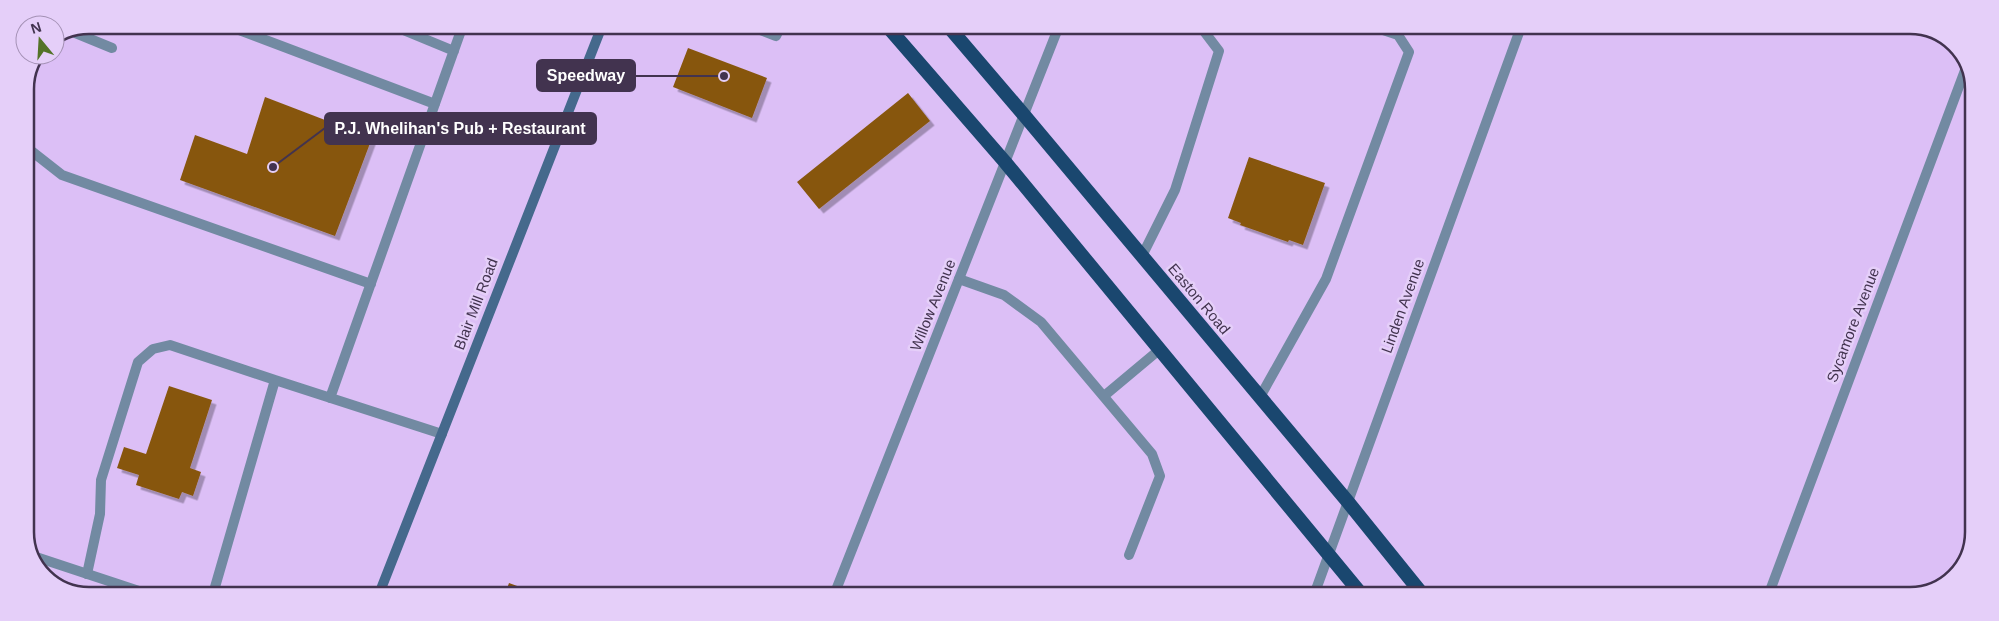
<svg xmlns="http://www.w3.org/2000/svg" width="1999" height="621" font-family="Arial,sans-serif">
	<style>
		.building { fill: #875610; filter: url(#shadow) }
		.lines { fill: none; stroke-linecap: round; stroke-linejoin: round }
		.service { stroke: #728aa2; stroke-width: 10 }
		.minor { stroke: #728aa2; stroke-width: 10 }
		.secondary { stroke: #45698c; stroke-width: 10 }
		.trunk { stroke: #1a476f; stroke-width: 14 }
		.labels { text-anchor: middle; stroke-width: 5; stroke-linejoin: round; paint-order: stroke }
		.street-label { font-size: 15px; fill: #42334f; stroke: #e5cff9 }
		.rim { fill: none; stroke: #42334f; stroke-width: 2.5 }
		.leader { fill: none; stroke: #42334f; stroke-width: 2 }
		.callout-dot { fill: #42334f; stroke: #e5cff9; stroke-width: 2 }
		.callout { fill: #42334f; stroke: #42334f; stroke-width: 2 }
		.callout-label { font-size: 16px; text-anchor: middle; font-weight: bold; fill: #fff }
	</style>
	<defs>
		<filter id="shadow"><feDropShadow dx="4.5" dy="4.5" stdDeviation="0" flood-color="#0004"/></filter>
	</defs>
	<rect width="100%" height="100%" fill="#dcbff6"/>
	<path class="building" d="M688 48 767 78 752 118 673 87Z
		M908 93 930 121 819 209 797 182Z
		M265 97 372 138 335 236 180 180 195 135 247 154Z
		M1249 157 1325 183 1303 245 1289 240 1288 242 1240 225 1241 223 1228 218Z
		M169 386 212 400 190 468 201 472 193 496 182 492 179 499 136 485 139 475 117 468 124 447 146 454Z
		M509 583 539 594H505Z"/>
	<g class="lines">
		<path class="service" d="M226 25 435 104
			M391 25 454 51
			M750 26 776 36 781 26
			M73 32 112 48
			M25 146 62 175 371 284
			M1142 256 1175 190 1219 51 1200 26
			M959 279 1004 295 1041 322 1152 454 1160 476 1129 555
			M275 380 442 434
			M1104 396 1159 350
			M1260 397 1326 279 1409 52 1398 35 1374 27
			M330 398 463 25
			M87 574 100 514 101 480 138 362 153 349 170 345 275 380 213 594"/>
		<path class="minor" d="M33 556 148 594
			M834 595 1059 26
			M1314 595 1521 27
			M1768 596 1967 65"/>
		<path class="secondary" d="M379 594 602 26"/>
		<path class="trunk" d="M887 26 1005 162 1362 595
			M948 26 1024 115 1348 502 1423 595"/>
	</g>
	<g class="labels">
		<g class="street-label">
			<text transform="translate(1199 299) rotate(50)" y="5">Easton Road</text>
			<text transform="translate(476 304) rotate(-69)" y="5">Blair Mill Road</text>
			<text transform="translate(933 305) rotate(-68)" y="5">Willow Avenue</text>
			<text transform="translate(1403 306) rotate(-70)" y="5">Linden Avenue</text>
			<text transform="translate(1853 325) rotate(-69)" y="5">Sycamore Avenue</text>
		</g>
	</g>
	<path d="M0 0H1999V621H0ZM89 34H1910A55 55 0 0 1 1965 89V532A55 55 0 0 1 1910 587H89A55 55 0 0 1 34 532V89A55 55 0 0 1 89 34Z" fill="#e5cff9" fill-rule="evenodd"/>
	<path class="rim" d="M89 34H1910A55 55 0 0 1 1965 89V532A55 55 0 0 1 1910 587H89A55 55 0 0 1 34 532V89A55 55 0 0 1 89 34Z"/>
	<path class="leader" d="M724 76L635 76M273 167L325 128"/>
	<g class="callout-dot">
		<circle cx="724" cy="76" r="5"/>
		<circle cx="273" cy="167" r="5"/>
	</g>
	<g class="callout">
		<rect x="537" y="60" width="98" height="31" rx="5"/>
		<rect x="325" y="113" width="271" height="31" rx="5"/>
	</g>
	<g class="callout-label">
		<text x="586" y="81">Speedway</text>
		<text x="460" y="134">P.J. Whelihan's Pub + Restaurant</text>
	</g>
	<g transform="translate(40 40) rotate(342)"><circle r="24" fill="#e5cff9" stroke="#a491b5"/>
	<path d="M0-4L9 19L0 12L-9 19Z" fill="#547328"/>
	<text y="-8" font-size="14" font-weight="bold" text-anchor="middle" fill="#42334f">N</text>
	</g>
</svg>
